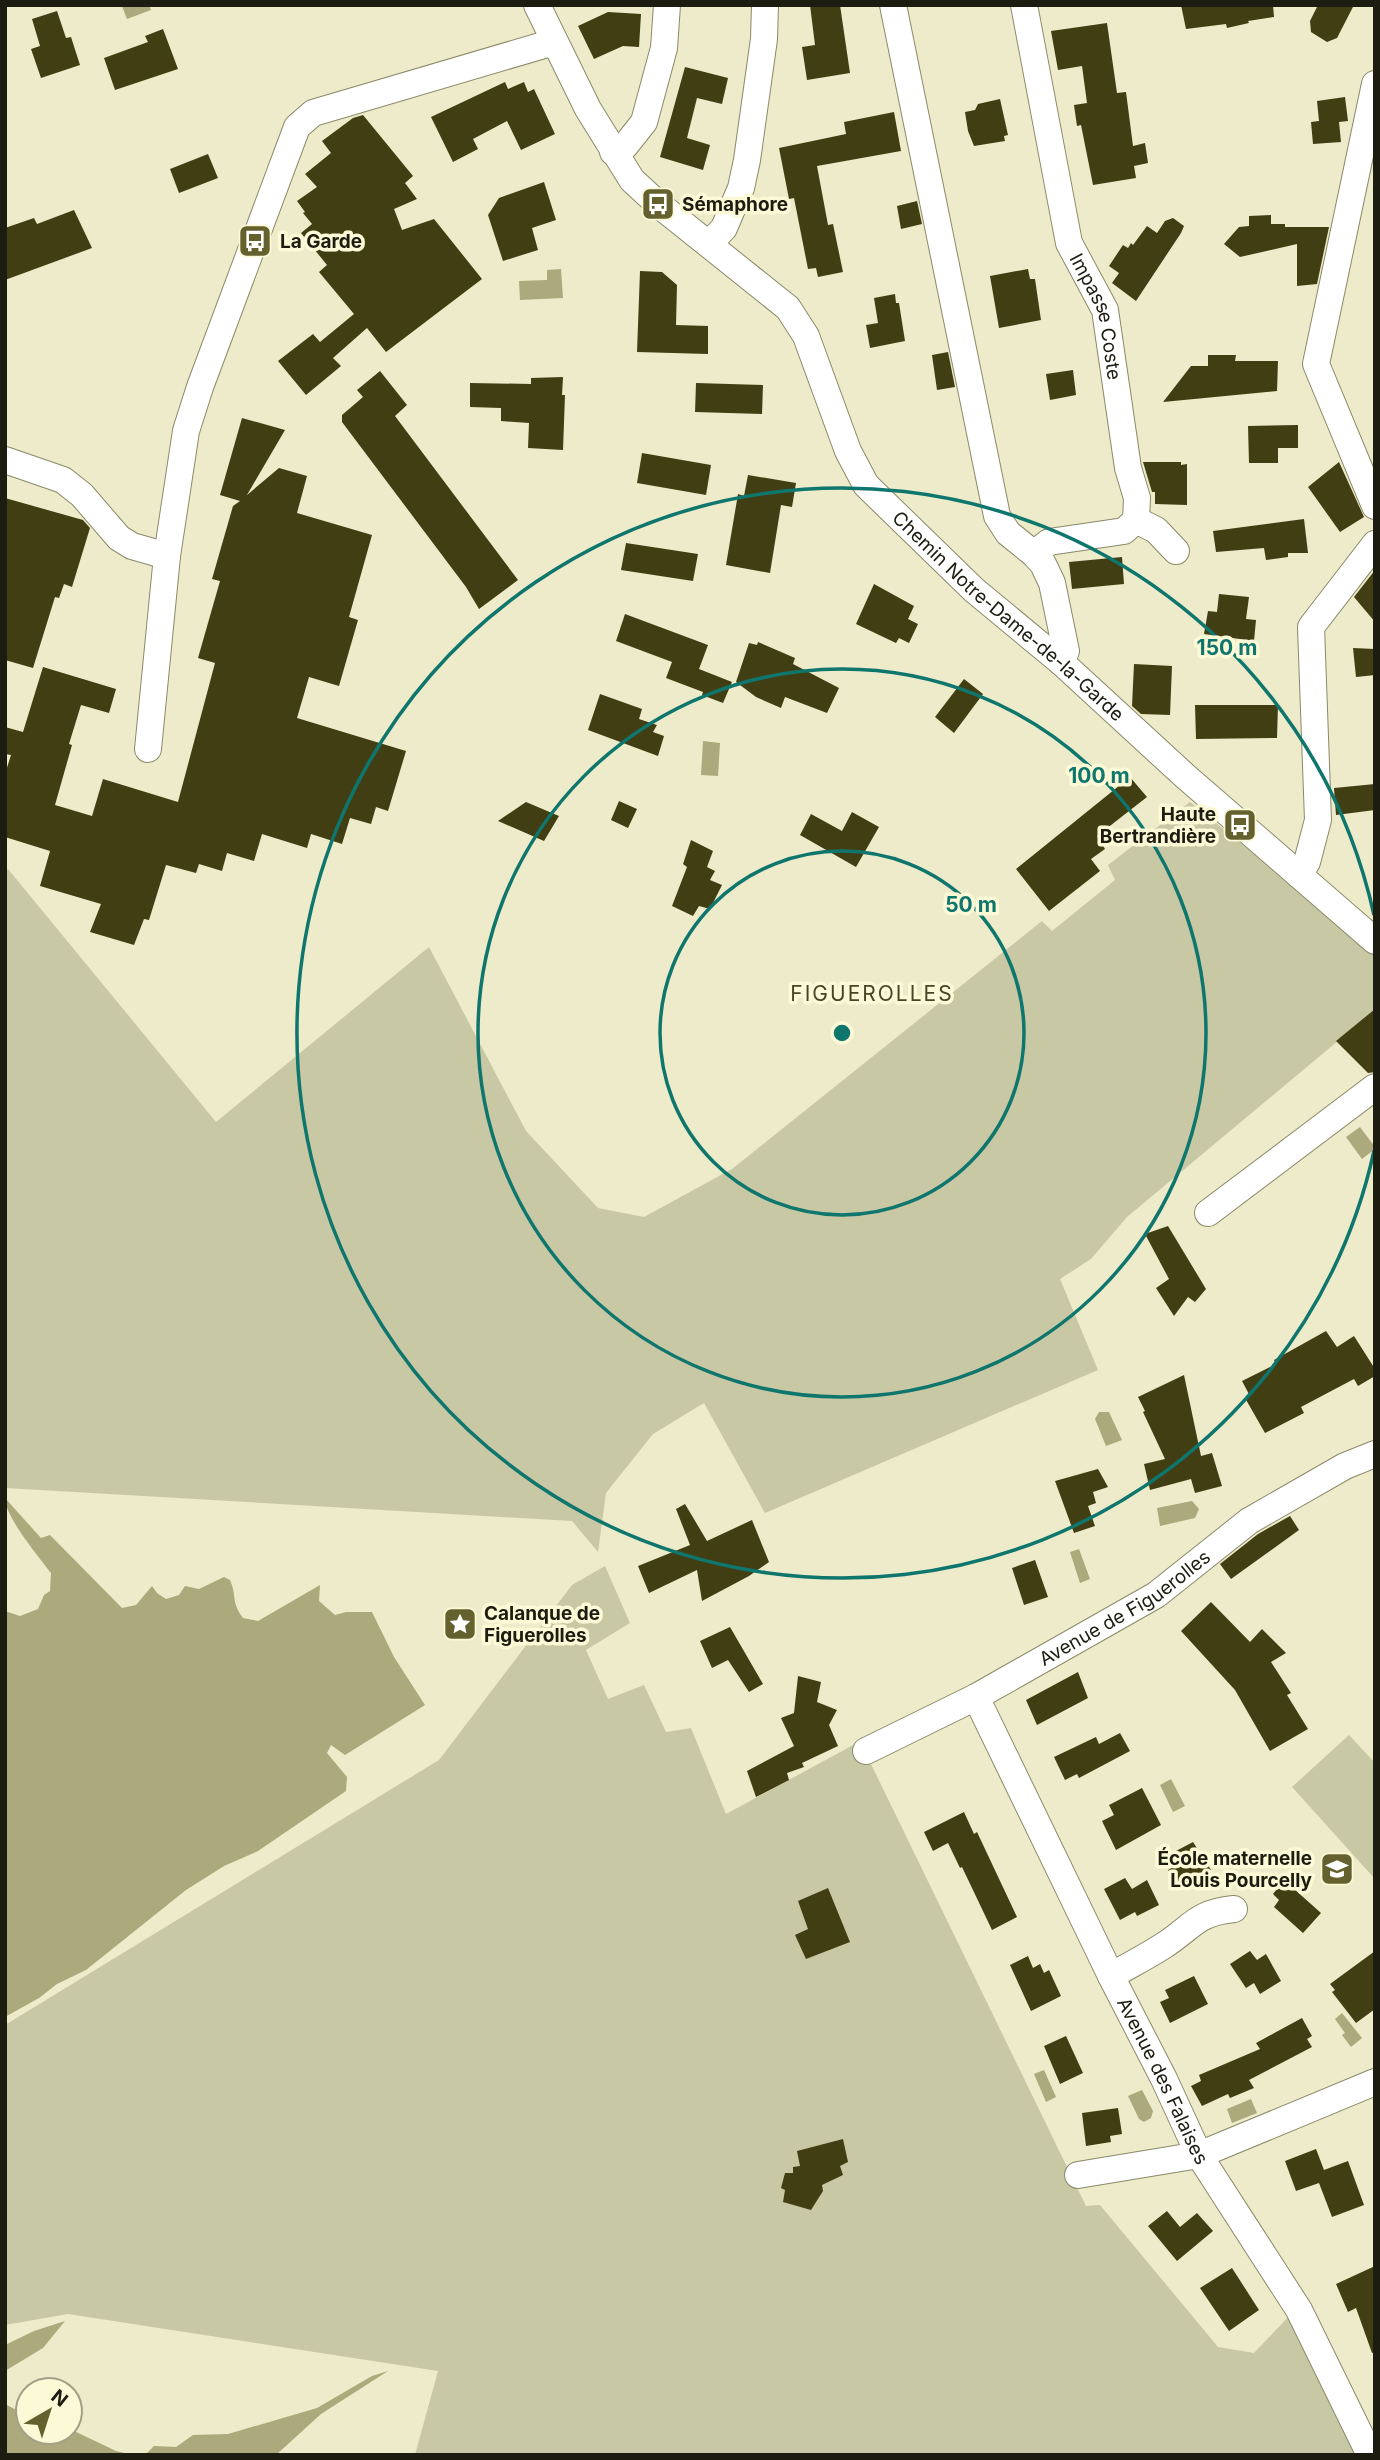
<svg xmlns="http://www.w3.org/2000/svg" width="1380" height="2460" font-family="Inter,sans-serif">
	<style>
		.green { fill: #c9c8a5 }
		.water { fill: #aca97c }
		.building { fill: #423e14 }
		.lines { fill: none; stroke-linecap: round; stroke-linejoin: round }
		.minor-casing { stroke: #8b8969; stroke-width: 28 }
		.minor { stroke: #fff; stroke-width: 26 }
		.ring { fill: none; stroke: #0f766e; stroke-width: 3.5 }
		.labels { text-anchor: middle; stroke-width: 7; stroke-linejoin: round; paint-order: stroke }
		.poi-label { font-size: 19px; font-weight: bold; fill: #1d1c10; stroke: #fbf9d6; text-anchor: start }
		.street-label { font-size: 19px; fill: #1d1c10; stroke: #fbf9d6 }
		.neighbourhood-label { font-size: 21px; letter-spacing: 2px; fill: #474528; stroke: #fbf9d6 }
		.centre { fill: #0f766e; stroke: #fbf9d6; stroke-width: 3.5 }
		.ring-label { font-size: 21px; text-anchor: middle; font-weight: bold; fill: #0f766e; stroke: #fbf9d6; stroke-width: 7; stroke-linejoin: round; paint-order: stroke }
	</style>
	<rect width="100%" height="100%" fill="#edebc9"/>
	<path class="green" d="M1190 802 1375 952V1010L1127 1217 1091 1259 1060 1279 1098 1370 765 1513 704 1403 653 1434 606 1493 598 1552 572 1521 5 1488V872L8 869 216 1122 429 947 526 1131 598 1208 644 1217 732 1169 1042 921 1052 931 1115 880 1108 865Z
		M605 1566 630 1623 586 1650 608 1699 644 1685 666 1732 691 1728 726 1814 855 1744 864 1762H870L1086 2206 1100 2205 1218 2347 1254 2353 1291 2314 1356 2455H415L438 2371 68 2314 5 2325V2025L439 1760 572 1585Z
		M1349 1735 1375 1763V1879L1292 1787Z"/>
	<path class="water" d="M149 5 151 10 127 19 122 6Z
		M561 269 563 298 520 300 519 281 547 280V270Z
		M703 741 720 743 718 776 701 775Z
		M1360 1127 1375 1147V1149L1362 1159 1346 1137Z
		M1099 1412H1109L1122 1440 1106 1446 1095 1419Z
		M5 1498 41 1538 50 1535 122 1608 136 1605 152 1586 157 1593 166 1599 179 1595 185 1586 199 1589 224 1577 230 1580C237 1596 231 1602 243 1618L258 1621 320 1585 319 1601 335 1615 346 1612H372L394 1657 425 1705 345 1755 331 1745 327 1753 347 1777 346 1791 258 1851 224 1866 186 1890 86 1970 57 1984 39 1998 5 2017V1611L20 1616 38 1609 44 1595 50 1591 51 1573C39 1557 5 1517 5 1498Z
		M1192 1501 1199 1509 1195 1518 1160 1526 1157 1508Z
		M1079 1549 1090 1579 1080 1583 1070 1552Z
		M1171 1779 1185 1806 1173 1812 1160 1785Z
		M1342 2013 1362 2038 1351 2047 1342 2035 1345 2033 1335 2019Z
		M1044 2070 1056 2097 1046 2102 1034 2074Z
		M1142 2090 1153 2111 1151 2118 1144 2122 1139 2119 1128 2096Z
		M1251 2099 1257 2113 1232 2123 1227 2109Z
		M65 2321 43 2348 5 2371V2345L34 2331Z
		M388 2371 321 2414 276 2455H145L154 2446 176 2447 193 2435 228 2434 317 2408 372 2376Z
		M5 2404 22 2413 28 2411V2432H70V2429L116 2451 133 2455H5Z"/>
	<path class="building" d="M810 5H840L850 73 807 80 802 47 815 45Z
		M1181 5H1273L1274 17 1248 21 1249 23 1227 28 1226 24 1186 29Z
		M1318 5H1354L1337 38 1327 42 1311 32 1310 21Z
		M57 11 66 38 71 37 80 65 41 78 31 49 40 46 32 19Z
		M608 12 641 14 639 47 623 46 594 59 578 26Z
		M1107 23 1117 93 1126 92 1133 146 1145 143 1148 163 1134 166 1136 178 1093 185 1081 125 1077 126 1074 105 1087 103 1082 66 1058 70 1051 31Z
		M163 29 178 69 115 90 104 58 148 42 145 36Z
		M685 67 728 78 722 104 697 98 687 138 710 145 703 170 660 157Z
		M505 82 508 89 524 82 528 92 534 89 555 134 521 150 507 121 473 139 478 149 453 162 431 117Z
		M1345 97 1348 121 1339 122 1341 142 1313 144 1311 122 1319 121 1317 101Z
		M1000 99 1008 135 1004 136 1005 141 974 146 968 131 965 112 975 110 978 104Z
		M894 112 901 151 817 166 828 225 833 224 843 272 818 277 816 268 808 269 794 198 789 199 779 148 846 134 844 122Z
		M363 115 413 176 405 183 417 199 394 209 402 230 434 219 482 279 386 352 367 328 333 358 341 366 306 395 278 361 313 334 320 342 354 314 319 272 327 265 301 233 312 224 303 213 305 212 297 201 317 187 305 174 331 153 322 141 353 118Z
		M208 154 218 178 179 193 170 169Z
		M544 182 556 220 532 228 538 250 503 261 488 215 490 212 499 198Z
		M917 201 922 224 901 229 897 206Z
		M74 210 92 248 5 280V228L34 218 37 224Z
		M1271 215V224H1285V227H1329L1317 284 1297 286V244L1240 257 1224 244 1239 227 1249 226V216Z
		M1173 218 1184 226 1181 233 1136 301 1112 283 1119 273 1109 266 1123 245 1128 248 1131 243 1133 245 1147 226 1157 233 1165 221Z
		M1028 269 1030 279H1035L1041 320 999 328 990 276Z
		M640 271 662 272 677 285 676 325 708 326V354L637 352Z
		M895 294 896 303H899L905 341 870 348 866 325 878 323 874 298Z
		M948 352 955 387 937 390 932 355Z
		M1208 355H1236L1235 361H1278L1277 391 1163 402 1191 366H1208Z
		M1073 370 1076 395 1050 400 1046 374Z
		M380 371 407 405 395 416 518 580 479 609 466 587 342 422V415L363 397 357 390Z
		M563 377 562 395H565L563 450 528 448 529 423 501 421V408L470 407V383L531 384V378Z
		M696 383 763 385 762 414 695 412Z
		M242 418 285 430 247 495 279 468 307 476 297 513 372 535 349 617 358 620 339 686 309 677 297 718 406 751 388 811 376 807 371 824 350 818 342 844 311 834 307 848 262 834 254 861 227 853 222 871 199 864 196 873 166 865 149 920 144 919 134 945 90 932 101 904 40 886 50 851 5 837V774L11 755 5 754V727L23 732 43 667 116 689 109 713 81 705 69 744 72 745 55 805 92 816 103 779 178 802 215 663 198 658 220 581 212 579 233 506 240 501 220 495Z
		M1298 425V448H1278V463H1249L1248 426Z
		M642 453 711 465 706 495 637 483Z
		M1143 462H1181V465L1187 464V505L1155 504V492H1152Z
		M1339 462 1364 517 1340 532 1308 487Z
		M748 475 796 483 792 507 781 505 770 573 726 565 738 494 744 496Z
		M5 498 83 520 90 528 72 587 64 584 59 598 55 597 33 668 5 660Z
		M1304 519 1308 553H1288V557L1266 560 1264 548 1216 552 1213 531Z
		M626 543 698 554 693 581 621 570Z
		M1122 557 1124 584 1072 589 1069 562Z
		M1375 570V622L1354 597Z
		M874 584 914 606 908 619 918 624 909 643 899 638 896 643 856 624Z
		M1219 594 1249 597 1246 619 1256 620 1254 641 1204 634 1208 611 1217 612Z
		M625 614 708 645 699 669 732 682 723 703 702 695 703 692 666 678 672 662 616 641Z
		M758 642 795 658 793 664 839 688 827 713 785 697 781 708 756 697 736 682 749 643 757 645Z
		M1353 648 1375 649V675L1356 677Z
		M1134 664 1172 666 1170 715 1141 714 1132 706Z
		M964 679 983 694 954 733 935 717Z
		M600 694 642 709 639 719 657 725 653 732 664 736 658 756 588 730Z
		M1195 705H1278L1277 738 1196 739Z
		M1130 777 1147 797 1097 836 1105 849 1091 859 1100 871 1049 911 1016 869Z
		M1375 784V810L1336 815 1334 788Z
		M619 801 637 809 628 828 611 820Z
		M526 802 559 816 544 841 498 821Z
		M852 812 879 827 856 867 800 835 811 814 842 831Z
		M691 840 713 851 707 867 715 871 710 880 722 885 710 909 699 906 693 916 672 906 687 867 683 864Z
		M1375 1009V1072L1368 1073 1336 1041Z
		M1168 1226 1206 1289 1195 1302 1188 1297 1174 1316 1156 1288 1169 1279 1145 1234Z
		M1326 1331 1337 1347 1354 1336 1375 1369V1376L1358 1386 1354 1379 1301 1407 1304 1413 1265 1433 1245 1398 1250 1396 1242 1381 1276 1364 1274 1360Z
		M1184 1375 1201 1456 1212 1453 1222 1486 1195 1493 1191 1479 1150 1490 1144 1464 1165 1459 1143 1412 1145 1411 1138 1397Z
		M1098 1469 1108 1487 1093 1492 1096 1503 1088 1506 1095 1526 1074 1533 1055 1481Z
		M685 1504 707 1541 752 1520 769 1562 749 1576 702 1601 697 1570 649 1593 638 1566 690 1545 676 1509Z
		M1290 1516 1299 1530 1231 1579 1220 1564 1258 1534Z
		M1035 1560 1048 1597 1024 1605 1012 1568Z
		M1211 1602 1250 1642 1262 1629 1286 1653 1271 1662 1291 1693 1287 1695 1308 1729 1270 1751 1235 1690 1181 1631Z
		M730 1627 763 1684 749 1692 728 1660 712 1668 700 1641Z
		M1078 1672 1088 1698 1037 1725 1026 1700Z
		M798 1676 821 1682 817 1702 837 1710 829 1725 838 1746 802 1763 804 1767 787 1773 789 1780 756 1797 747 1771 794 1746 781 1718 794 1713Z
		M1120 1733 1130 1751 1079 1778 1077 1774 1065 1780 1054 1757 1096 1737 1099 1744Z
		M1142 1788 1161 1825 1116 1850 1102 1821 1114 1815 1109 1805Z
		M964 1812 974 1834 977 1832 1017 1917 992 1930 962 1867 960 1868 948 1843 933 1851 924 1832Z
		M1193 1842 1211 1870 1178 1886 1168 1870 1182 1862 1176 1851Z
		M1125 1878 1132 1889 1147 1880 1159 1905 1137 1916 1135 1912 1120 1920 1104 1889Z
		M1284 1880 1321 1913 1303 1933 1274 1907 1279 1900 1273 1894Z
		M828 1888 850 1942 806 1959 795 1935 808 1929 798 1901Z
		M1250 1951 1257 1960 1266 1954 1281 1981 1260 1994 1254 1983 1246 1988 1230 1964Z
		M1375 1951V2009L1356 2023 1332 1992 1335 1990 1330 1984Z
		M1028 1956 1033 1968 1040 1964 1044 1973 1049 1970 1061 1996 1031 2011 1010 1965Z
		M1194 1976 1208 2004 1170 2023 1160 2002 1169 1998 1165 1990Z
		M1302 2018 1312 2036 1307 2039 1312 2047 1249 2080 1254 2088 1230 2098 1228 2094 1202 2106 1191 2086 1201 2081 1199 2075 1260 2049 1256 2043Z
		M1066 2036 1083 2073 1060 2084 1044 2046Z
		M1118 2108 1122 2134 1110 2136 1111 2142 1086 2146 1082 2113Z
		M843 2139 848 2162 840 2166 843 2175 822 2185 823 2191 811 2210 783 2202 785 2190 781 2188 785 2173H793V2167L800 2166 797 2151Z
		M1316 2149 1324 2170 1348 2161 1364 2205 1332 2217 1319 2183 1296 2191 1285 2161Z
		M1167 2211 1180 2227 1197 2213 1213 2231 1177 2261 1148 2226Z
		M1375 2266V2352L1372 2353 1356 2308 1348 2312 1336 2284Z
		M1232 2268 1259 2310 1229 2331 1200 2288Z"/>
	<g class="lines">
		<defs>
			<g id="minor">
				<path id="s1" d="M537 5 588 109 632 180 658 204 788 308 806 336 848 451 866 485 974 590 1061 662 1185 776 1375 941"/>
				<path d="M893 5 997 516 1008 533 1034 554 1043 564 1052 583 1066 651 1061 662"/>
				<path id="s2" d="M1024 5 1069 243 1105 310 1128 468 1137 498 1136 520 1124 531 1049 542 1034 554"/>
				<path d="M1375 84 1316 364 1375 506"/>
				<path d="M613 152 625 146 644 122 664 48 667 5"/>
				<path d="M709 244 724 228 741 188 747 160 764 39 765 5"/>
				<path d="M5 460 63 480 82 495 119 538 132 546 167 556"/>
				<path d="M1136 520 1156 530 1176 551"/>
				<path d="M148 749 167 556 186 431 200 387 297 127 313 113 554 42"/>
				<path d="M1299 875 1307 862 1318 820 1311 627 1375 544"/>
				<path d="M1208 1213 1375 1087"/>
				<path id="s3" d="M976 1697 1111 1976 1164 2079 1199 2155 1299 2310 1370 2455"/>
				<path id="s4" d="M866 1751 976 1697 1156 1595 1249 1521 1345 1466 1375 1454"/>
				<path d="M1111 1976C1128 1966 1146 1957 1163 1946 1193 1927 1195 1913 1234 1909"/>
				<path d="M1078 2175 1199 2155 1375 2082"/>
			</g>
		</defs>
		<use href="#minor" class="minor-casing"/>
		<use href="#minor" class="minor"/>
	</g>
	<g class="ring">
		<circle cx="842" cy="1033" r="182"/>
		<circle cx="842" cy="1033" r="364"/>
		<path d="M1374 1151A545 545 0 1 1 1374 915"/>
	</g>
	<defs>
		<symbol id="bus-square" viewBox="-11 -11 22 22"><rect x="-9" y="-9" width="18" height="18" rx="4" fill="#65612e" stroke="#fbf9d6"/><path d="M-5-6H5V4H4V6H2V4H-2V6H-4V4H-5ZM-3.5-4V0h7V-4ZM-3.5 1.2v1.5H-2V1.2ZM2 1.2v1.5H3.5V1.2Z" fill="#fff"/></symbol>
		<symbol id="sight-square" viewBox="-11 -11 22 22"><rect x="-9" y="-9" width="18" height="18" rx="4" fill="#65612e" stroke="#fbf9d6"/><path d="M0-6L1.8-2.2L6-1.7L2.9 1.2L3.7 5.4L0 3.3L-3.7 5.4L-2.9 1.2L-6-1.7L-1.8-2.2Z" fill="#fff"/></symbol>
		<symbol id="school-square" viewBox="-11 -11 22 22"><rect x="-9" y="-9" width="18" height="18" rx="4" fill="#65612e" stroke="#fbf9d6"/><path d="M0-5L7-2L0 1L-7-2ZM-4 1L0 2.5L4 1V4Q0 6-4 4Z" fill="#fff"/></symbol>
	</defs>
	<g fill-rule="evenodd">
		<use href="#bus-square" x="639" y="185" width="38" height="38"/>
		<use href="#bus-square" x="236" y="222" width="38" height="38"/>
		<use href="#bus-square" x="1221" y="806" width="38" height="38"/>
		<use href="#sight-square" x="441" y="1605" width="38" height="38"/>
		<use href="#school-square" x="1318" y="1850" width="38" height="38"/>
	</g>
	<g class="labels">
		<g class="poi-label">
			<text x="682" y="211">Sémaphore</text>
			<text x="280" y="248">La Garde</text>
			<text x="1216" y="821" text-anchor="end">Haute<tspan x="1216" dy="22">Bertrandière</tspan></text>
			<text x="484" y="1620">Calanque de<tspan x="484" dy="22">Figuerolles</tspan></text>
			<text x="1312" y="1865" text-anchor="end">École maternelle<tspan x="1312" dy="22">Louis Pourcelly</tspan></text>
		</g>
		<g class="street-label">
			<text dy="7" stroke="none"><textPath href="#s2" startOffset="322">Impasse Coste</textPath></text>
			<text dy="7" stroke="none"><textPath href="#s1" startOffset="789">Chemin Notre-Dame-de-la-Garde</textPath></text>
			<text dy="7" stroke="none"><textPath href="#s4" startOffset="296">Avenue de Figuerolles</textPath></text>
			<text dy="7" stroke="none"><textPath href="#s3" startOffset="427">Avenue des Falaises</textPath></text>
		</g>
		<g class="neighbourhood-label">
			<text x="872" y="1001">FIGUEROLLES</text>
		</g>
	</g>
	<circle cx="842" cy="1033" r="10" class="centre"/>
	<g class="ring-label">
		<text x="1227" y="655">150 m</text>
		<text x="1099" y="783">100 m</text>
		<text x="971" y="912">50 m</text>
	</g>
	<rect width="1380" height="2460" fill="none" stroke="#1d1c10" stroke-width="14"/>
	<g transform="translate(49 2411) rotate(39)"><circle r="33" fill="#fbf9d6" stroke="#a2a187" stroke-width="2"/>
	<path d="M0-5L12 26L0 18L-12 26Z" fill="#65612e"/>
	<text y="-10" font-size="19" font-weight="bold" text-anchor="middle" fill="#1d1c10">N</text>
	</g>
</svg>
